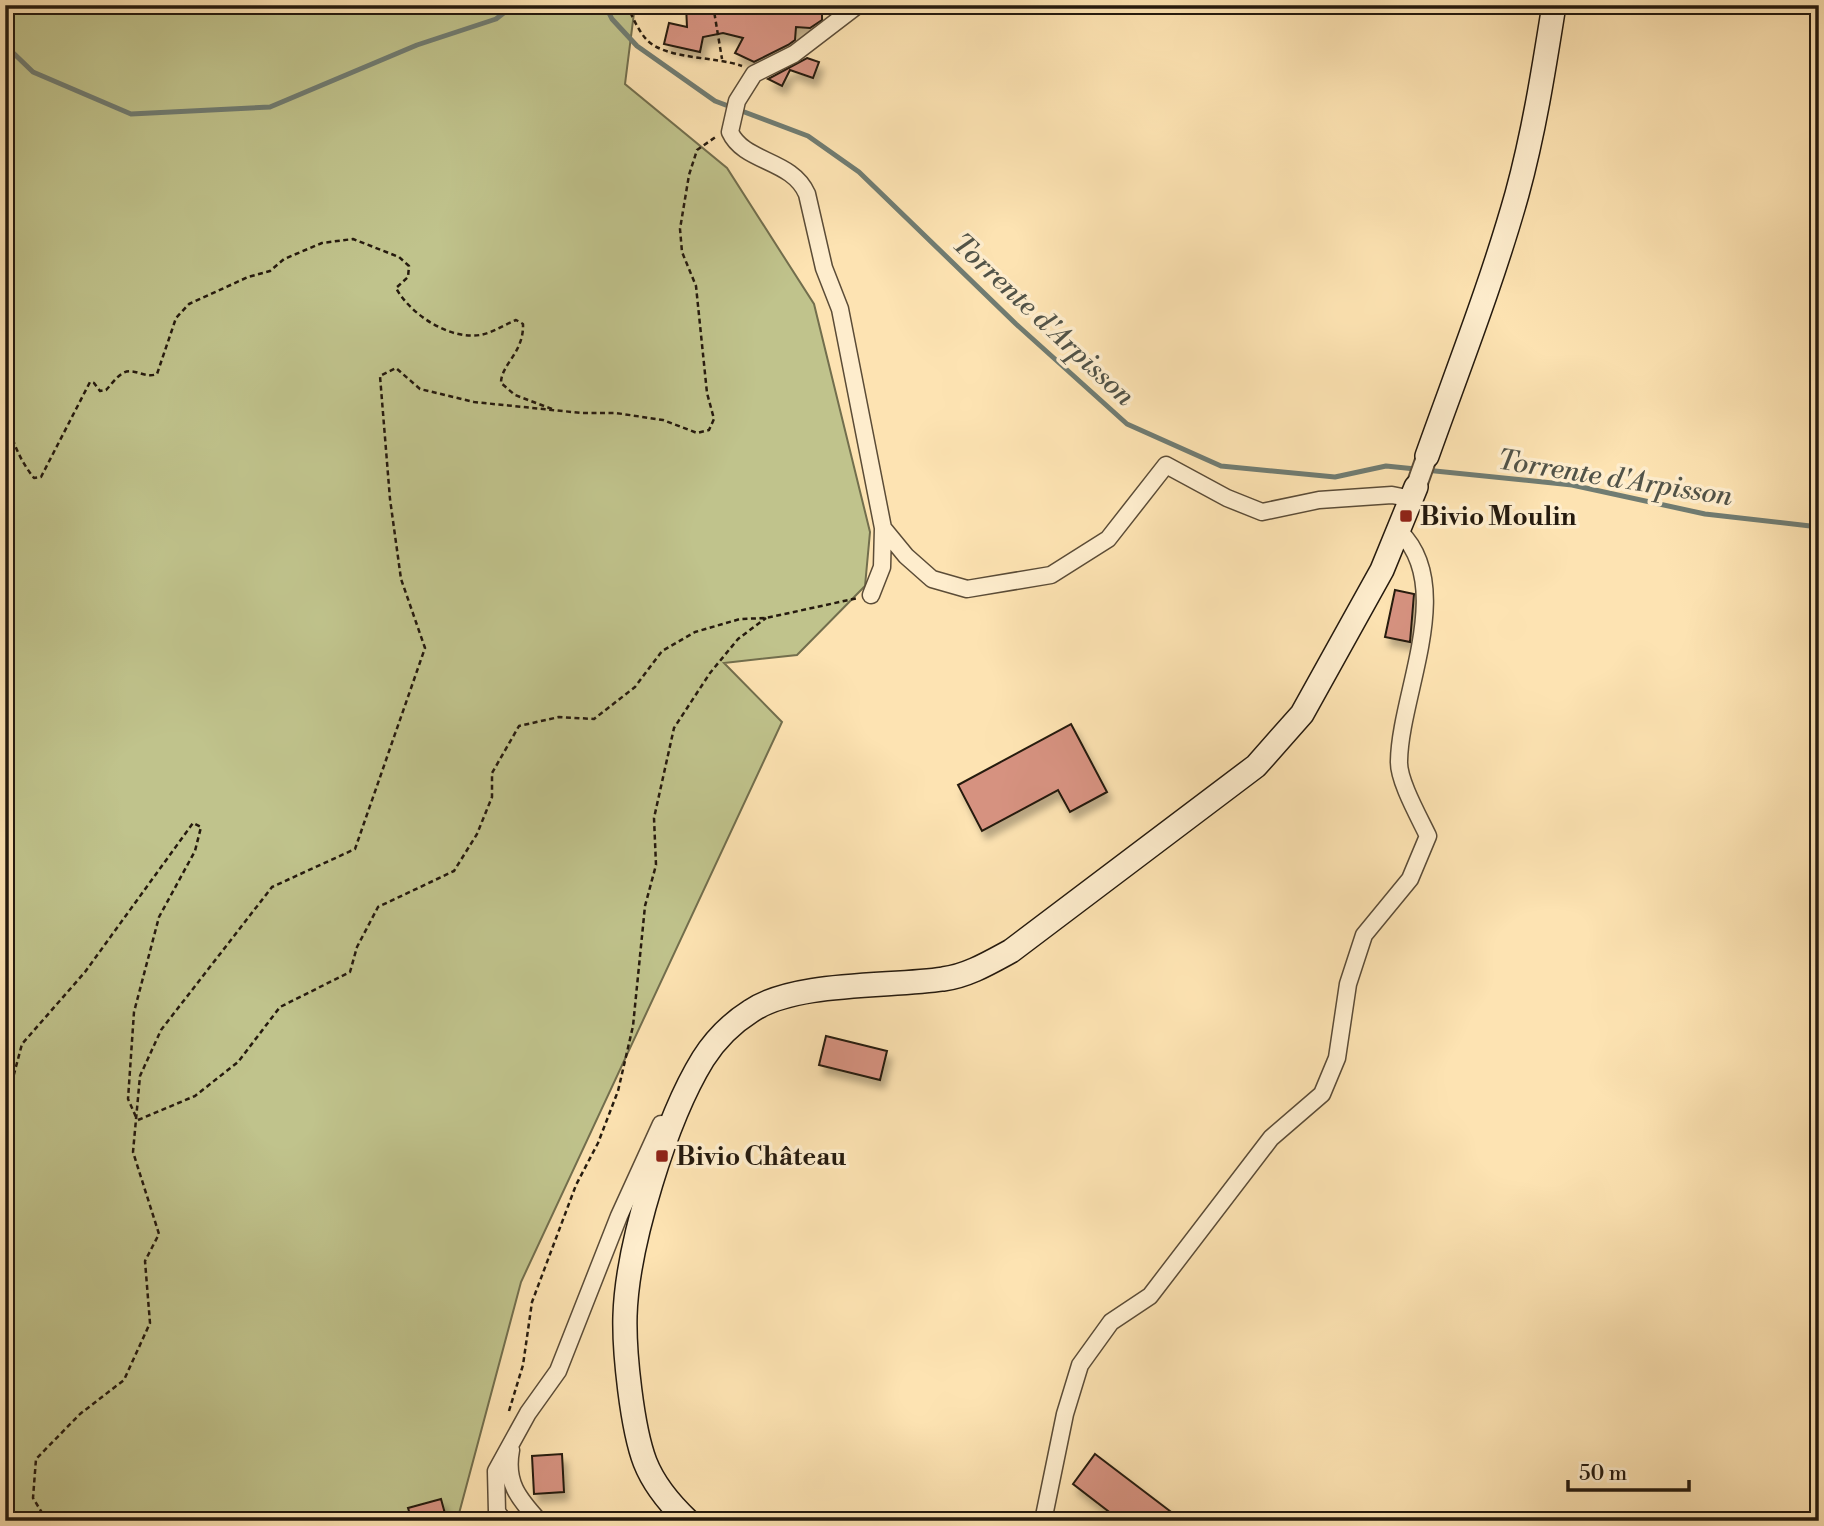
<svg xmlns="http://www.w3.org/2000/svg" width="1824" height="1526" font-family="'Libre Bodoni',serif">
	<style>
		.green { fill: #c0c38c; stroke: #726e4d; stroke-width: 2 }
		.lines { fill: none; stroke-linecap: round; stroke-linejoin: round }
		.stream { stroke: #707c72; stroke-width: 5 }
		.building { fill: #d69280; stroke: #251a0e; stroke-width: 2; filter: url(#shadow) }
		.minor-casing { stroke: #5b4c37; stroke-width: 19 }
		.tertiary-casing { stroke: #5b4c37; stroke-width: 23 }
		.secondary-casing { stroke: #251a0e; stroke-width: 26 }
		.path { stroke: #251a0e; stroke-width: 2.5; stroke-dasharray: 5 3.5; stroke-linecap: butt }
		.minor { stroke: #feedcd; stroke-width: 16 }
		.tertiary { stroke: #feedcd; stroke-width: 19 }
		.secondary { stroke: #feedcd; stroke-width: 23 }
		.poi-dot { fill: #8f2418; stroke: #feedcd; stroke-width: 2.5 }
		.labels { text-anchor: middle; stroke-width: 7; stroke-linejoin: round; paint-order: stroke }
		.poi-label { font-size: 26px; font-weight: bold; fill: #251a0e; stroke: #feedcd; text-anchor: start }
		.water-label { font-size: 28px; font-style: italic; fill: #515348; stroke: #feedcd }
	</style>
	<defs>
		<filter id="shadow"><feDropShadow dx="4.5" dy="8" stdDeviation="3.5" flood-color="#0004"/></filter>
	</defs>
	<rect width="100%" height="100%" fill="#fde3b2"/>
	<filter id="stains"><feTurbulence type="fractalNoise" baseFrequency=".00286" numOctaves="4"/><feColorMatrix values="0 0 0 0 .2 0 0 0 0 .09 0 0 0 0 .02 0 0 0 .5 -.17"/></filter>
	<radialGradient id="worn" r=".72"><stop offset=".6" stop-color="#630" stop-opacity="0"/><stop offset="1" stop-color="#630" stop-opacity=".3"/></radialGradient>
	<path class="green" d="M5 5H635L625 84 727 168 814 304 870 532 865 586 797 655 724 663 782 722 521 1282 457 1521H5Z"/>
	<g class="lines">
		<path class="stream" d="M605 5 612 19 637 46 715 101 808 136 859 172 1016 324 1127 424 1221 466 1335 477 1386 466 1572 485 1705 514 1819 527
			M5 45 33 72 131 114 270 107 417 45 496 19 514 5"/>
	</g>
	<path class="building" d="M686 5H786L798 7V11L822 14V20L810 28 796 27 795 40 788 45 754 62 735 53 743 38 723 33 703 37 700 52 664 44 669 23 687 27Z
		M807 58 819 62 813 78 790 70 782 86 768 79Z
		M1395 590 1414 594 1410 642 1385 637Z
		M1071 724 1107 792 1070 812 1058 790 982 831 958 785Z
		M826 1036 887 1051 880 1080 819 1065Z
		M562 1454 564 1492 534 1494 532 1456Z
		M1095 1454 1183 1521H1121L1073 1484Z
		M441 1499 447 1521H412L408 1508Z"/>
	<g class="lines">
		<defs>
			<path id="minor" d="M858 5 794 54 754 74 737 101 730 132C744 163 792 159 807 194L824 268 840 309 883 528 882 567 871 595
				M883 528 906 556 932 579 967 589 1051 575 1108 539 1166 465 1227 498 1262 512 1319 500 1392 495 1412 499
				M511 1450C505 1482 518 1498 539 1521
				M504 1521 497 1512 496 1471 528 1413 558 1371 619 1216 661 1124
				M1043 1521 1065 1414 1080 1365 1111 1322 1150 1296 1271 1138 1322 1094 1337 1058 1348 984 1364 935 1410 879 1428 836C1419 817 1398 780 1399 761 1400 694 1456 587 1400 532"/>
			<path id="tertiary" d="M1416 487 1427 456"/>
			<path id="secondary" d="M1427 456C1458 369 1492 283 1517 194 1534 132 1544 68 1554 5
				M688 1521C670 1504 654 1485 645 1462 632 1428 624 1352 625 1316 627 1245 666 1119 703 1059 715 1040 732 1023 751 1011 795 981 890 987 943 979 967 976 989 963 1011 951L1256 766 1302 714 1382 570 1416 487"/>
		</defs>
		<use href="#minor" class="minor-casing"/>
		<use href="#tertiary" class="tertiary-casing"/>
		<use href="#secondary" class="secondary-casing"/>
		<path class="path" d="M469 5 468 12 485 5
			M627 5C632 16 638 30 646 39 665 60 715 56 742 66
			M713 5 722 59
			M5 415C12 439 18 458 34 478L41 477 90 382 94 383 100 391 106 390C111 385 116 377 123 373 134 367 145 379 157 374L176 318 189 304 248 277 270 271 284 259 322 243 353 239 399 257 409 266 408 277 396 288C410 314 449 340 480 335 492 333 504 325 516 320L523 324C524 353 501 364 501 383L515 395 552 409
			M5 1108 22 1044 85 972 193 823 201 827 195 851 159 917 134 1012 128 1099 136 1117
			M138 1120 195 1096 238 1062 280 1007 350 972 357 947 378 907 454 871 477 834 492 797V773L519 726 559 717 594 719 635 687 662 651 695 632 740 619 766 618 858 598
			M509 1411 523 1365 532 1302 576 1185 598 1143 618 1091 633 1026 645 906 656 865 654 818 674 728 710 673 738 639 766 618
			M47 1521 33 1498 36 1459 80 1414 124 1380 150 1323 145 1261 159 1234 133 1152 140 1076 161 1030 272 887 355 849 425 648 401 579 390 499 380 376 396 368 420 389 474 402 582 413H616L663 420 697 433 709 430 714 419 707 393 696 286 682 252 680 229 689 175 697 150 717 136"/>
		<use href="#minor" class="minor"/>
		<use href="#tertiary" class="tertiary"/>
		<use href="#secondary" class="secondary"/>
	</g>
	<g class="poi-dot">
		<rect x="1399" y="509" width="14" height="14" rx="3.5"/>
		<rect x="655" y="1149" width="14" height="14" rx="3.5"/>
	</g>
	<g class="labels">
		<g class="poi-label">
			<text x="1420" y="525">Bivio Moulin</text>
			<text x="676" y="1165">Bivio Château</text>
		</g>
		<g class="water-label">
			<text transform="translate(1044 319) rotate(43)" y="10">Torrente d'Arpisson</text>
			<text transform="translate(1615 477) rotate(9)" y="10">Torrente d'Arpisson</text>
		</g>
	</g>
	<rect width="1824" height="1526" fill="none" stroke="#fde3b2" stroke-width="28"/>
	<rect x="7" y="7" width="1810" height="1512" fill="none" stroke="#251a0e" stroke-width="3.5"/>
	<rect x="14" y="14" width="1796" height="1498" fill="none" stroke="#251a0e" stroke-width="2"/>
	<path d="M1568 1480v10h121v-10" fill="none" stroke="#251a0e" stroke-width="3.5"/>
	<text x="1579" y="1480" font-size="21" fill="#251a0e" stroke="#feedcd" stroke-width="5" paint-order="stroke">50 m</text>
	<rect width="100%" height="100%" filter="url(#stains)"/>
	<rect width="100%" height="100%" fill="url(#worn)"/>
</svg>
